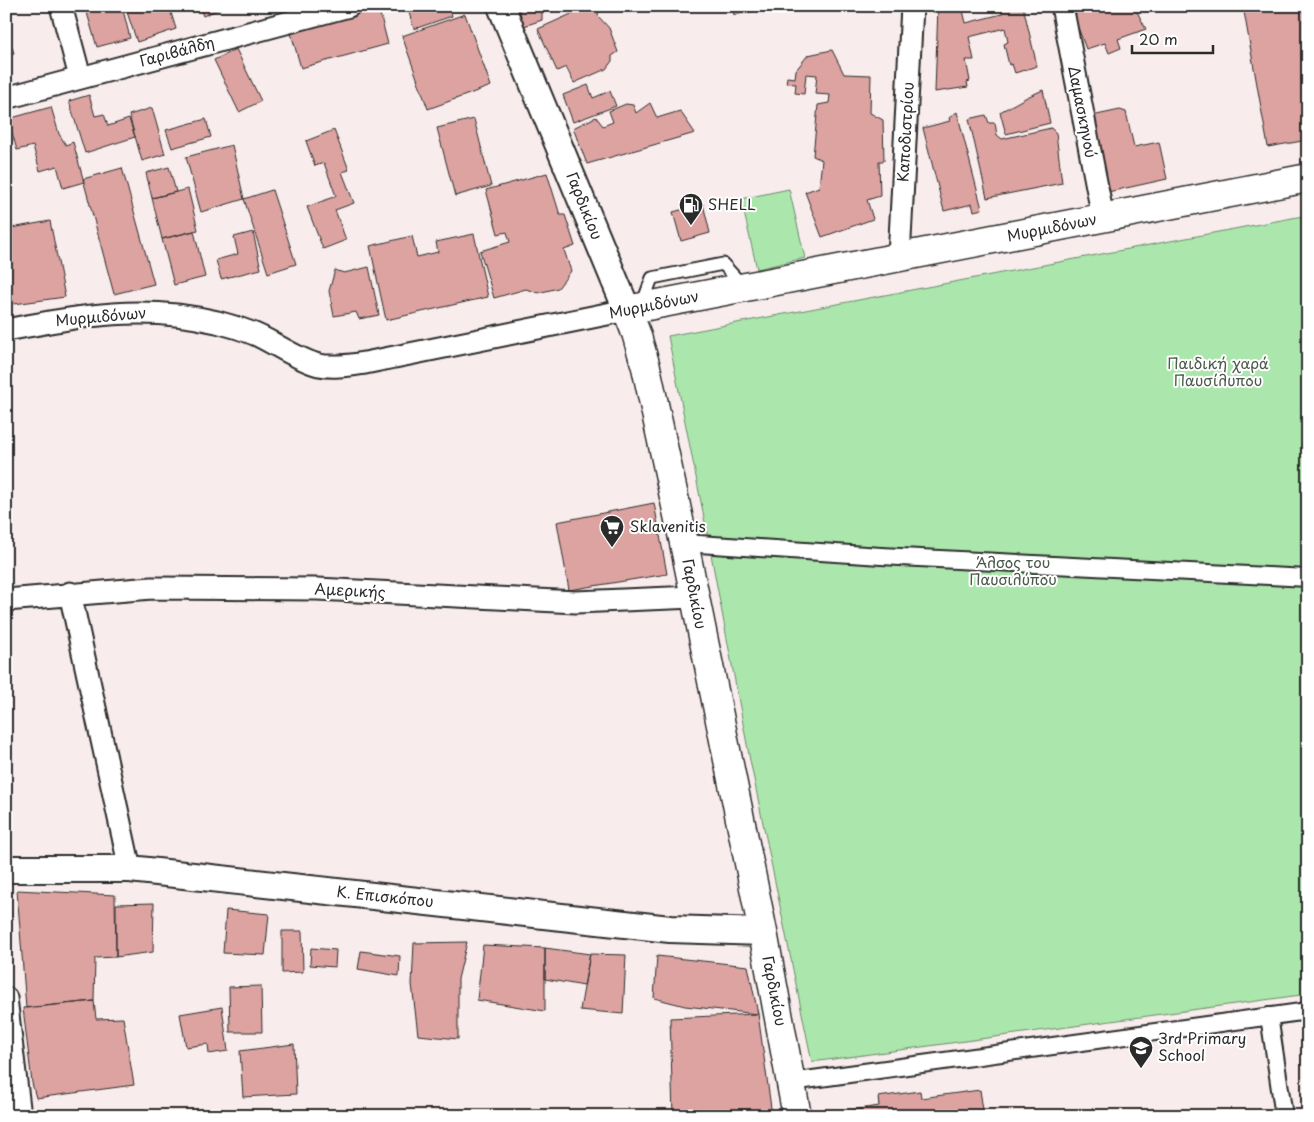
<svg xmlns="http://www.w3.org/2000/svg" width="1314" height="1122" font-family="'Playpen Sans',sans-serif">
	<style>
		.green { fill: #abe7ac; stroke: #6b896c }
		.building { fill: #dda3a1; stroke: #2b2b2b }
		.lines { fill: none; stroke-linecap: round; stroke-linejoin: round }
		.service-casing { stroke: #2b2b2b; stroke-width: 15 }
		.pedestrian-casing { stroke: #2b2b2b; stroke-width: 20 }
		.minor-casing { stroke: #2b2b2b; stroke-width: 25 }
		.tertiary-casing { stroke: #2b2b2b; stroke-width: 30 }
		.secondary-casing { stroke: #2b2b2b; stroke-width: 31 }
		.service { stroke: #fff; stroke-width: 11 }
		.pedestrian { stroke: #fff; stroke-width: 16 }
		.minor { stroke: #fff; stroke-width: 21 }
		.tertiary { stroke: #fff; stroke-width: 26 }
		.secondary { stroke: #fff; stroke-width: 28 }
		.labels { text-anchor: middle; stroke-width: 4; stroke-linejoin: round; paint-order: stroke }
		.street-label { font-size: 15px; fill: #2b2b2b; stroke: #fff }
		.poi-label { font-size: 15px; fill: #2b2b2b; stroke: #fff; text-anchor: start }
		.park-label { font-size: 15px; fill: #4b5a4b; stroke: #fff }
	</style>
	<rect width="100%" height="100%" fill="#f8edec"/>
	<filter id="ink" filterUnits="userSpaceOnUse"><feTurbulence type="fractalNoise" baseFrequency=".02" numOctaves="2"/><feDisplacementMap in="SourceGraphic" scale="10" xChannelSelector="R" yChannelSelector="G"/><feConvolveMatrix kernelMatrix="1 2 1 2 8 2 1 2 1" color-interpolation-filters="sRGB"/></filter>
	<g filter="url(#ink)">
		<path class="green" d="M789 189 805 258 757 269 741 199Z
			M1308 215V994L812 1062 749 755 702 507 668 336Z"/>
		<path class="building" d="M85 6H122L130 38 97 47Z
			M125 6H169L176 29 137 42Z
			M199 6H226L203 16Z
			M361 6H378L388 44 301 68 289 26Z
			M407 6H449L452 16 414 29Z
			M518 6H546L542 8V20L524 26Z
			M589 6H598L599 9 598 16 609 28 618 52 612 56V61L606 69 574 83 566 67 557 71 538 29Z
			M732 6H769V8L734 15Z
			M938 6H962L966 23 1002 14 1000 6H1023L1037 66 1015 73 1012 64 1009 65 1004 44 1008 42 1005 28 969 37 974 60H966L970 81 967 82 968 87 935 92Z
			M1070 6H1134L1146 29 1118 39 1121 48 1109 53 1105 43 1086 49Z
			M1243 6H1308V115H1305L1308 140 1268 147Z
			M465 14 491 86 428 109 402 36Z
			M6 30 14 53 6 56Z
			M236 49 261 101 239 112 214 60Z
			M832 50 844 74 871 75 870 113 883 120 884 161H879L880 196 867 200 873 219 822 237 805 192 819 187 822 160 813 156 818 105 829 103 830 95 815 94 817 75 806 74 804 94 795 93 796 84 786 83 787 77 795 78 796 70 808 55Z
			M588 85 593 98 610 91 616 106 573 122 563 95Z
			M1043 90 1050 123 1006 134 1000 112 1027 97Z
			M89 95 95 116 104 114 108 126 129 119 135 137 85 153 69 101Z
			M650 103 657 118 680 111 695 133 587 164 573 128 596 117 603 126 613 122 609 111 626 104 633 105 636 113Z
			M51 107 59 134 66 145 73 142 84 182 63 188 57 166 40 171 33 146 17 150 8 119Z
			M152 108 165 154 142 161 129 115Z
			M1120 110 1126 112 1134 147 1159 142 1167 179 1108 192 1092 116Z
			M957 112 982 209 974 211 972 204 944 211 923 128 950 121 949 118Z
			M986 115 989 123H995L997 135 1002 139 1051 128 1056 133 1062 183 987 198 969 119Z
			M206 119 211 137 172 148 166 130Z
			M474 119 491 186 455 196 437 128Z
			M334 130 349 170 342 172 354 203 335 210 346 240 323 249 307 207 336 196 324 163 315 166 306 141Z
			M232 145 244 199 201 212 186 157Z
			M169 167 176 192 152 198 146 173Z
			M122 168 154 284 114 294 83 179Z
			M547 173 560 215H565L575 246 564 250 571 271 558 288 538 293 526 289 494 298 480 251 510 242 507 232 498 234 486 190Z
			M188 189 198 230 162 239 152 198Z
			M272 190 296 264 268 273 244 199Z
			M703 204 710 233 681 241 673 212Z
			M50 221 65 297 14 304 11 294 6 295V229Z
			M194 231 205 277 174 285 162 239Z
			M253 232 261 269 221 279 216 260 238 254 234 237Z
			M474 234 488 297 386 320 370 246 412 236 417 257 438 252 436 242Z
			M369 267 379 315 359 319 356 312 334 316 329 291 335 270 344 273Z
			M654 503 667 574 569 590 557 522Z
			M17 890 115 895 116 957 95 958 94 1001 26 1008Z
			M154 903 153 952 116 957V904Z
			M226 910 269 914 265 955 223 953Z
			M282 931H302L303 972 282 973Z
			M467 942 458 979V1039L418 1035 412 984 414 943Z
			M483 945 545 948V1011L477 1000Z
			M311 948 336 950 335 967 310 965Z
			M545 948 590 954 584 986 545 979Z
			M361 951 400 956 399 976 358 969Z
			M590 954 626 955 623 1014 580 1010Z
			M657 956 748 966 758 1014 685 1006 654 998Z
			M261 986 262 1032H230L229 987Z
			M94 1001 96 1019 123 1018 134 1085 36 1098 32 1083 23 1008Z
			M222 1007 228 1051 209 1054 208 1044 186 1047 180 1014Z
			M758 1014 772 1115 673 1116 670 1018Z
			M294 1044 296 1094 243 1097 240 1051Z
			M980 1090 984 1116H828L827 1114 879 1106 878 1097 920 1091 921 1098Z
			M467 1111 468 1116H419Z"/>
		<g class="lines">
			<defs>
				<path id="service" d="M642 305 652 278 723 264 743 286"/>
				<path id="pedestrian" d="M684 543 881 556 1308 578
					M1269 1016 1284 1116
					M791 1082 1308 1011"/>
				<path id="minor" d="M61 6 80 77
					M1062 6 1103 218
					M6 98 349 6
					M899 258 912 6
					M6 330C81 316 142 304 217 322 232 326 247 330 261 337 279 346 299 360 319 365 334 368 350 365 365 363L627 310
					M70 593 130 869
					M6 600 152 588 317 589 576 602 694 597
					M6 998 20 1116"/>
				<path id="tertiary" d="M501 6 627 310
					M6 869H130L670 929 763 932"/>
				<path id="secondary" d="M797 1116 763 932 684 543 646 367 636 333 627 310 1308 178"/>
			</defs>
			<use href="#service" class="service-casing"/>
			<use href="#pedestrian" class="pedestrian-casing"/>
			<use href="#minor" class="minor-casing"/>
			<use href="#tertiary" class="tertiary-casing"/>
			<use href="#secondary" class="secondary-casing"/>
			<use href="#service" class="service"/>
			<use href="#pedestrian" class="pedestrian"/>
			<use href="#minor" class="minor"/>
			<use href="#tertiary" class="tertiary"/>
			<use href="#secondary" class="secondary"/>
		</g>
	</g>
	<defs>
		<symbol id="fuel-pin" viewBox="-11 -11 22 30"><path d="M0 17L-7.5 6A9.5 9.5 0 1 1 7.5 6Z" fill="#2b2b2b" stroke="#fff"/><path d="M-5.5-6h7V0h2V4h1.3V-2.5L3-4.5l.8-.8L6-3V5H2.5V1h-1V6h-7ZM-4.2-4.7v3.2H.2V-4.7Z" fill="#fff"/></symbol>
		<symbol id="supermarket-pin" viewBox="-11 -11 22 30"><path d="M0 17L-7.5 6A9.5 9.5 0 1 1 7.5 6Z" fill="#2b2b2b" stroke="#fff"/><path d="M-6-5.5h2.5l.6 2H6L4.5 2H-2.5L-4.4-4H-6ZM-1.5 3.2a1.3 1.3 0 1 0 .1 0ZM3 3.2a1.3 1.3 0 1 0 .1 0Z" fill="#fff"/></symbol>
		<symbol id="school-pin" viewBox="-11 -11 22 30"><path d="M0 17L-7.5 6A9.5 9.5 0 1 1 7.5 6Z" fill="#2b2b2b" stroke="#fff"/><path d="M0-5L7-2L0 1L-7-2ZM-4 1L0 2.5L4 1V4Q0 6-4 4Z" fill="#fff"/></symbol>
	</defs>
	<g fill-rule="evenodd">
		<use href="#fuel-pin" x="677" y="191" width="28" height="38"/>
		<use href="#supermarket-pin" x="598" y="513" width="28" height="38"/>
		<use href="#school-pin" x="1127" y="1034" width="28" height="38"/>
	</g>
	<g class="labels">
		<g class="street-label">
			<text transform="translate(177 52) rotate(-15)" y="5">Γαριβάλδη</text>
			<text transform="translate(1082 112) rotate(79)" y="5">Δαμασκηνού</text>
			<text transform="translate(906 132) rotate(-87)" y="5">Καποδιστρίου</text>
			<text transform="translate(584 206) rotate(68)" y="5">Γαρδικίου</text>
			<text transform="translate(1052 228) rotate(-11)" y="5">Μυρμιδόνων</text>
			<text transform="translate(654 305) rotate(-11)" y="5">Μυρμιδόνων</text>
			<text transform="translate(101 317) rotate(-5)" y="5">Μυρμιδόνων</text>
			<text transform="translate(350 591) rotate(3)" y="5">Αμερικής</text>
			<text transform="translate(694 594) rotate(79)" y="5">Γαρδικίου</text>
			<text transform="translate(385 897) rotate(6)" y="5">Κ. Επισκόπου</text>
			<text transform="translate(774 991) rotate(79)" y="5">Γαρδικίου</text>
		</g>
		<g class="poi-label">
			<text x="708" y="210">SHELL</text>
			<text x="630" y="532">Sklavenitis</text>
			<text x="1158" y="1044">3rd Primary<tspan x="1158" dy="17">School</tspan></text>
		</g>
		<g class="park-label">
			<text x="1218" y="369">Παιδική χαρά<tspan x="1218" dy="17">Παυσίλυπου</tspan></text>
			<text x="1013" y="568">Άλσος του<tspan x="1013" dy="17">Παυσιλύπου</tspan></text>
		</g>
	</g>
	<rect width="1314" height="1122" fill="none" stroke="#fff" stroke-width="25"/>
	<rect x="12" y="12" width="1289" height="1097" fill="none" stroke="#2b2b2b" stroke-width="2" filter="url(#ink)"/>
	<path d="M1132 45v8h81v-8" fill="none" stroke="#2b2b2b" stroke-width="2.5"/>
	<text x="1139" y="45" font-size="15" fill="#2b2b2b" stroke="#ffffff" stroke-width="4" paint-order="stroke">20 m</text>
</svg>
